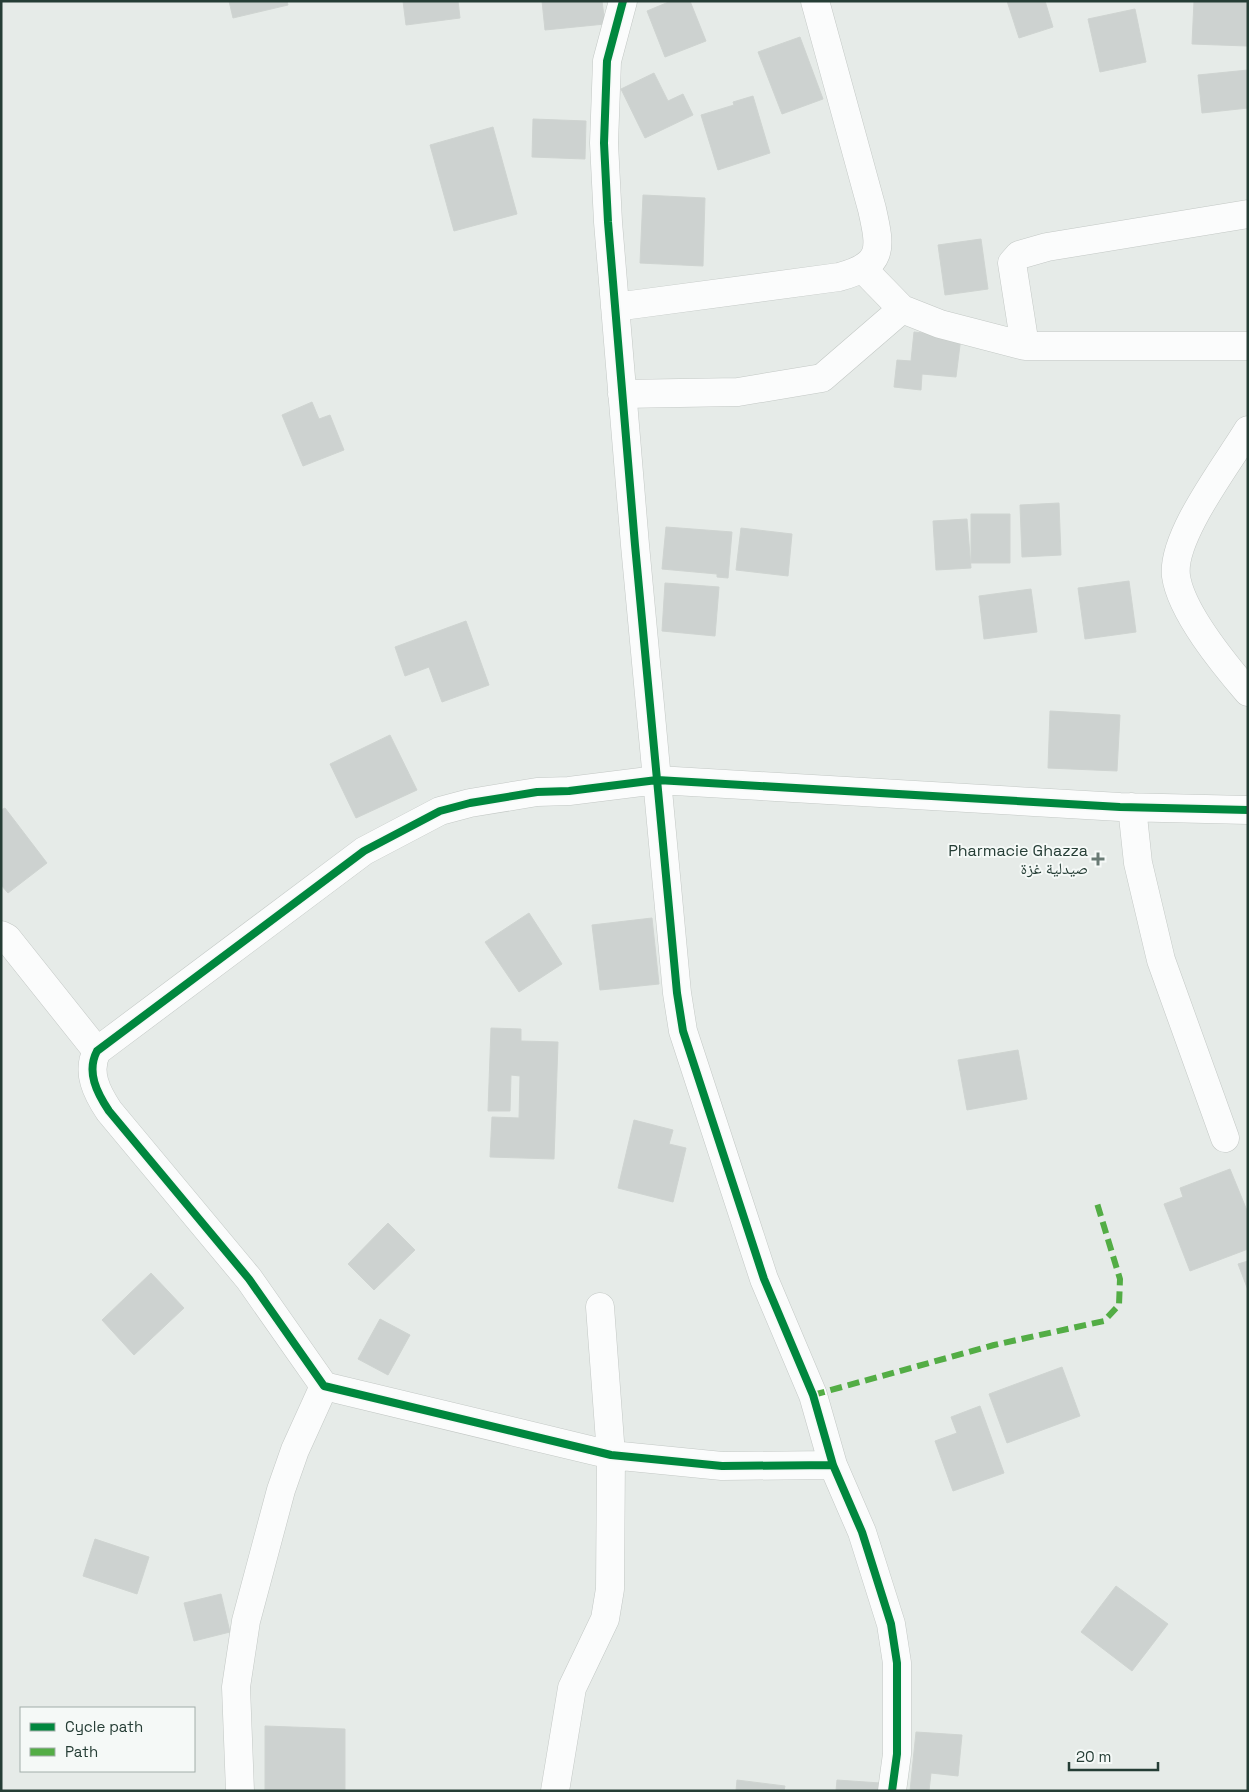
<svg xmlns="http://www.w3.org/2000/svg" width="1249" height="1792" font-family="'Space Grotesk','Noto Naskh Arabic',sans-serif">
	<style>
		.building { fill: #cdd2d0; stroke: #cfd4d1 }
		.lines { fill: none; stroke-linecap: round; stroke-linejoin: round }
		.minor-casing { stroke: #c3c8c5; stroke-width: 29 }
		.minor { stroke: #fbfcfc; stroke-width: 28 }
		.quiet { stroke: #53ad45; stroke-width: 6; stroke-dasharray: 12 6; stroke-linecap: butt }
		.cycleway-casing { stroke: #f5f9f7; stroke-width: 11 }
		.cycleway { stroke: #00873e; stroke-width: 8 }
		.poi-dot { fill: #697a74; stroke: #f5f9f7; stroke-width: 2 }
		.labels { text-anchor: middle; stroke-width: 4; stroke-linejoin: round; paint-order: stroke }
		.poi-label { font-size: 16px; fill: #253d35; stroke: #f5f9f7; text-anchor: end }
	</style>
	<rect width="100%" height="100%" fill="#e6ebe8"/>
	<path class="building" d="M229 1H287L288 5 233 18Z
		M403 1H458L460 18 406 25Z
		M542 1H602L605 24 545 30Z
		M671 1H690L706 41 665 57 647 11Z
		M1007 1H1045L1053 27 1019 38Z
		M1194 1H1248L1247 46 1192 44Z
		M1135 9 1146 62 1100 72 1088 19Z
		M800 37 823 99 782 114 758 52Z
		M1248 70V108L1202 113 1198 75Z
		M654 73 668 101 683 94 693 115 645 138 621 89Z
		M753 96 770 153 718 170 701 115 734 105 733 102Z
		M533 119 586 121 585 159 532 157Z
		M493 127 517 214 454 231 430 145Z
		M643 195 705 198 703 266 640 263Z
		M981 239 988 289 945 295 938 245Z
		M914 332 961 337 956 377 922 374 921 390 894 387 897 360 911 361Z
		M312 402 319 419 330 415 344 450 303 466 282 415Z
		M1059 503 1061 555 1022 557 1020 505Z
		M971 514H1010V563H971Z
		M967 519 971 568 936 570 933 521Z
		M666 527 732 532 728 578 717 577V574L662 569Z
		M741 528 792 534 788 576 736 570Z
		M1129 581 1136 632 1085 639 1078 588Z
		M665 583 719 587 715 636 662 631Z
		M1031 589 1037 632 984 639 979 596Z
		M466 621 489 685 442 702 429 667 405 676 395 647Z
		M1050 711 1120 715 1117 771 1048 768Z
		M390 735 417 790 356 818 330 764Z
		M5 808 47 863 8 893 1 885V810Z
		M529 913 562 964 519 992 485 942Z
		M652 918 659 984 600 990 592 925Z
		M491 1028 521 1029V1041L558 1042 554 1159 490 1157 492 1117 519 1118 520 1076 511 1075 510 1111H488Z
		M1018 1050 1027 1099 967 1110 958 1060Z
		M634 1120 673 1130 669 1144 686 1148 673 1202 618 1188Z
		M1230 1169 1248 1213V1249L1190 1271 1164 1204 1183 1197 1180 1188Z
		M388 1223 415 1250 374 1290 348 1264Z
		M1248 1261V1290L1238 1264Z
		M151 1273 184 1308 134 1355 102 1320Z
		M380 1319 410 1335 388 1375 358 1359Z
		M1062 1367 1080 1416 1007 1443 989 1394Z
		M980 1406 1004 1473 953 1491 935 1441 957 1433 951 1417Z
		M95 1539 149 1557 137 1594 83 1576Z
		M1116 1586 1168 1624 1132 1671 1081 1632Z
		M221 1594 230 1632 194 1641 184 1603Z
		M265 1726 345 1729V1791H265Z
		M916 1732 962 1735 958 1776 931 1773 929 1791H910Z
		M737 1780 785 1786 784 1791H736Z
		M837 1780 880 1783V1791H836Z"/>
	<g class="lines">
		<defs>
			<path id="minor" d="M623 1 607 61 604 143 608 222 635 545 677 993 683 1031 764 1279 813 1395 833 1465 862 1532 891 1624 897 1663V1754L892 1791
				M863 269 902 309 940 324 1025 346H1248
				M615 307 839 277C884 265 881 249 872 209L815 1
				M1025 346 1012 263 1019 255 1047 247 1248 214
				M622 394 738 392 822 378 902 309
				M1248 430C1227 465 1171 537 1176 576 1181 612 1224 664 1248 692
				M1132 807 1138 863 1161 960 1225 1138
				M1 935 7 938 97 1051
				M833 1465 722 1466 611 1455 324 1386 249 1279 109 1111C97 1093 86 1072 97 1051L364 851 440 811 470 803 537 792 569 791 657 780 1120 807 1248 810
				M240 1791 236 1687 246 1621 281 1490 295 1450 324 1386
				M555 1791 572 1688 605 1619 610 1589 611 1455 600 1307"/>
		</defs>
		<use href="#minor" class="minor-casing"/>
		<use href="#minor" class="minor"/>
		<path class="quiet" d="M813 1395 994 1345 1104 1321 1119 1305 1120 1279 1096 1200"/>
		<defs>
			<path id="cycleway" d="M623 1 607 61 604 143 608 222 635 545 677 993 683 1031 764 1279 813 1395 833 1465 862 1532 891 1624 897 1663V1754L892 1791
				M833 1465 722 1466 611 1455 324 1386 249 1279 109 1111C97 1093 86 1072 97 1051L364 851 440 811 470 803 537 792 569 791 657 780 1120 807 1248 810"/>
		</defs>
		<use href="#cycleway" class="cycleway-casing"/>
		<use href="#cycleway" class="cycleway"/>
	</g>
	<path class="poi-dot" d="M1095.5 851.5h5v5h5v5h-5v5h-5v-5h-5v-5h5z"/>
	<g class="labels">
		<g class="poi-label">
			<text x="1088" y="856">Pharmacie Ghazza<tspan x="1088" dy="18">صيدلية غزة</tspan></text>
		</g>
	</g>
	<rect width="1249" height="1792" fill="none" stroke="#253d35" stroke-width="5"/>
	<rect x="20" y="1707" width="175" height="65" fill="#f5f9f7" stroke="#a2aea9"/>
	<rect x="30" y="1723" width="25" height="8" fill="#00873e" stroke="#a2aea9"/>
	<text x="65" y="1732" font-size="15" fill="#253d35">Cycle path</text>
	<rect x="30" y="1748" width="25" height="8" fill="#53ad45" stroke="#a2aea9"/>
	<text x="65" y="1757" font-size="15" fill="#253d35">Path</text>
	<path d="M1069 1762v8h89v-8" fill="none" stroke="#253d35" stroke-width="2.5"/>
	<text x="1076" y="1762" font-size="15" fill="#253d35" stroke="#f5f9f7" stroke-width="4" paint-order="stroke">20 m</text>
</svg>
